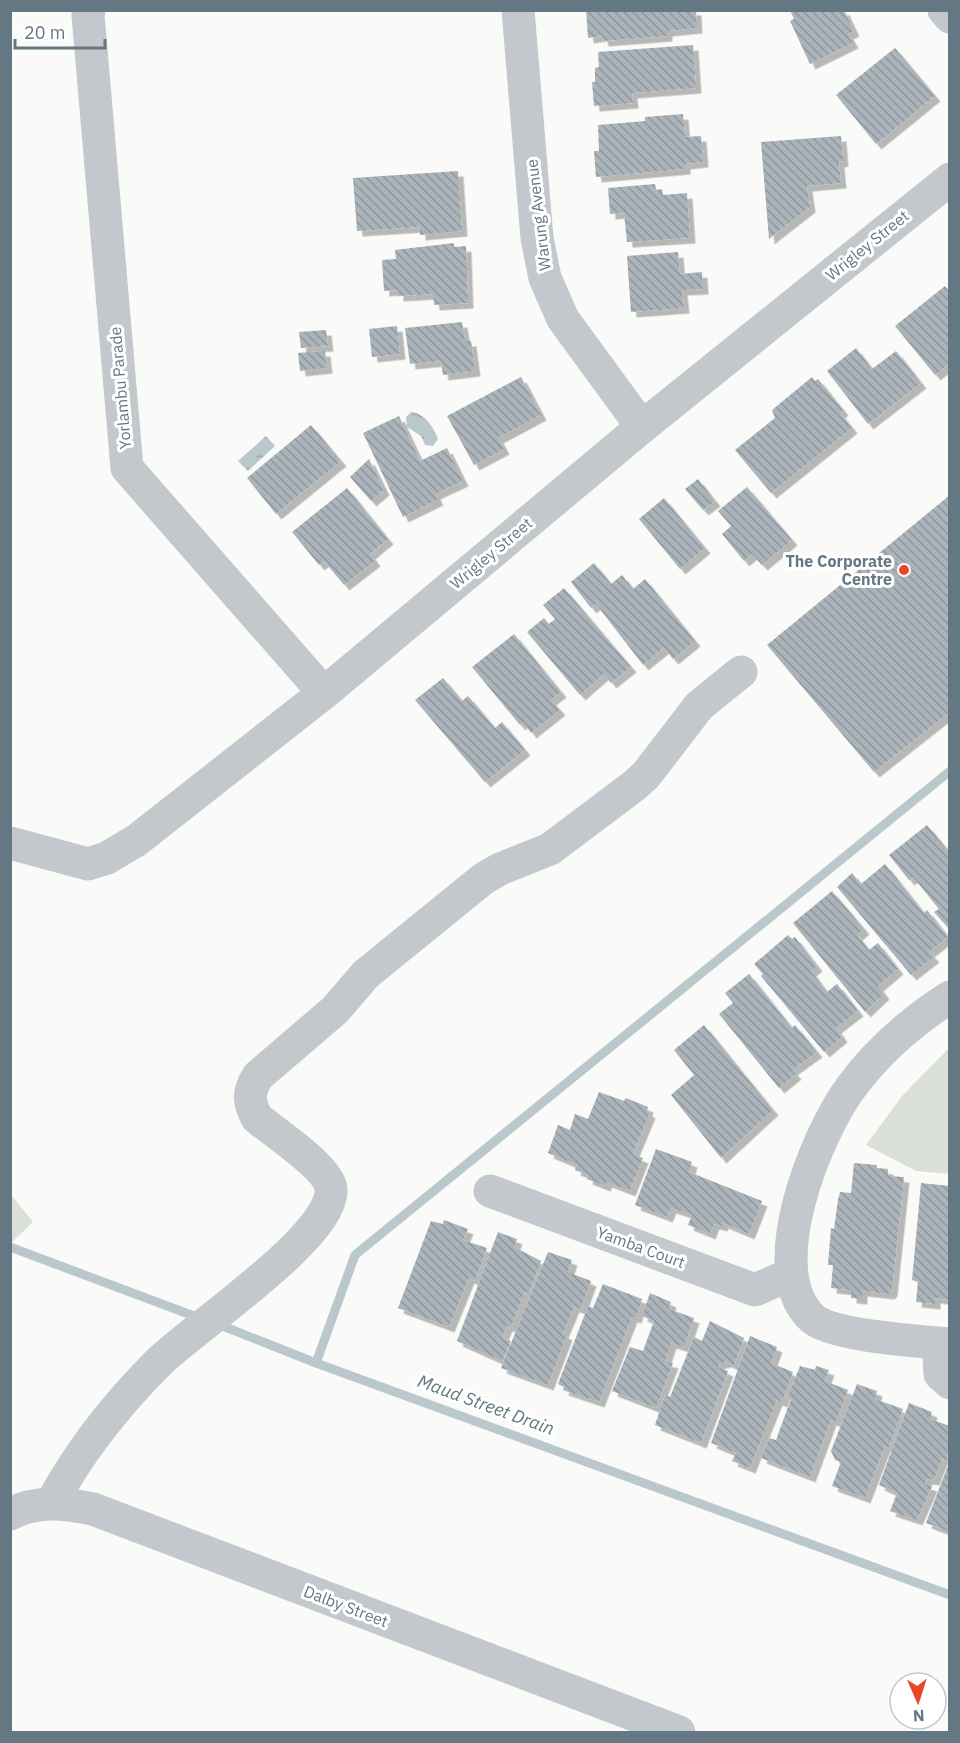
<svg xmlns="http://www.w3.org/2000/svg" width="960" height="1743" font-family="'IBM Plex Sans',sans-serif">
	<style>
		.green { fill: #dae0d7 }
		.water { fill: url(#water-ripples) }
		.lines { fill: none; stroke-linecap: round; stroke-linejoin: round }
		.stream { stroke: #bbc8cb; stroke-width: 9 }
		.building { fill: url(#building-back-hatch); filter: url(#shadow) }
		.minor { stroke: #c3c8cc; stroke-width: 33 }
		.poi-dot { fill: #ea4627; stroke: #fff; stroke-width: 2 }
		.labels { text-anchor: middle; stroke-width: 6; stroke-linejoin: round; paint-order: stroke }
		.street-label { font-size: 16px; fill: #647884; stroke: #fff }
		.poi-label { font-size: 16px; font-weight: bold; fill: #647884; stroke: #fff; text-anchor: end }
		.water-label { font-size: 18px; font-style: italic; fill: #5f777d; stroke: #fff }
	</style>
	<defs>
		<pattern id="water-ripples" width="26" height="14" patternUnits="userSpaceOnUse" patternTransform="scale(1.5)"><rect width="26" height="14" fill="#bbc8cb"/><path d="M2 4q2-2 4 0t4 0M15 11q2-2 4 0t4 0" fill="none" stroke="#9ca7aa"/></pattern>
		<pattern id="building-back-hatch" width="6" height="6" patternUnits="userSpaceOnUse" patternTransform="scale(1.5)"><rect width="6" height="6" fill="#aab4ba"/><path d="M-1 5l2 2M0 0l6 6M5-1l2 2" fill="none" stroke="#8e979d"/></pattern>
		<filter id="shadow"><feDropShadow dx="5.5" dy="5.5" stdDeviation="0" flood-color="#0004"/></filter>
	</defs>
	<rect width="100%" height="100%" fill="#fafaf8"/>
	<path class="green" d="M949 1048V1174L916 1171 866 1145 902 1096Z
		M11 1195 33 1222 11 1243Z"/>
	<path class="water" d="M411 412C424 413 434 427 438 439L433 446 425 445 421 436 407 427 406 417Z
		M266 436 275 446 248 471 238 461Z"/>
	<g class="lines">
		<path class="stream" d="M10 1247 202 1319
			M215 1323 316 1363 950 1595
			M316 1363 355 1255 950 771"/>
	</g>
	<path class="building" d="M586 10H696L697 28 667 31V36L603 41 602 36 588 38Z
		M790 10H844L854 31 848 34 853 43 810 64 790 21 794 19Z
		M693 45 696 88 632 93 633 103 594 106 592 82H595V68L599 67 598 52Z
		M895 48 935 96 876 144 836 95Z
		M683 114 685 137 701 136 703 162 685 164V169L596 177 594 151H599L598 125 645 121V117Z
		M841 136 843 161 839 162 841 183 807 186 810 207 769 239 761 142Z
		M458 171 462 231 420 235V227L357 231 353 178Z
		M655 184 656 190 662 189 663 195 687 193 690 238 627 242 624 213 610 214 608 188Z
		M454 243V247L466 246 468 303 434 305 433 294 398 296V290L384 291 382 260 396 259 395 250Z
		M678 252 680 274 702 272 703 289 682 290 684 308 631 312 627 256Z
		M945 286 950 292V363L935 375 895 326Z
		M462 322 465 341H471L475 371 443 375 441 361 410 364 405 328Z
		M397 326 400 354 372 357 369 329Z
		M326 330 328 346 301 348 299 332Z
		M856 348 872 369 896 351 921 383 868 424 827 371Z
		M325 351 327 368 300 371 298 353Z
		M521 377 541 415 498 438 504 449 474 465 447 416Z
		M812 377 815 381 818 379 843 410 840 413 852 428 771 493 735 450 775 418 772 410Z
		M399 416 420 461 447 448 463 481 435 494 438 500 403 517 363 433Z
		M311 425 341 461 276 514 247 478Z
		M369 459 384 490 371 501 350 477Z
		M698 479 715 501 703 510 685 489Z
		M747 487 792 540 762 565 752 554 744 561 722 534 731 526 718 511Z
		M347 488 388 539 370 554 375 561 344 585 324 561 319 565 292 532Z
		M950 495V712L874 772 767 645Z
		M664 498 705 548 680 569 639 519Z
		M594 563 611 584 622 575 633 589 645 579 695 641 673 659 664 648 643 665 596 604 591 608 571 582Z
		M564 588 631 667 611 683 604 674 580 695 527 632 544 618 549 624 555 619 543 605Z
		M514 634 561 692 551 700 560 710 531 733 523 722 520 725 472 667Z
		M443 678 462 701 468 696 495 728 502 722 525 750 485 782 415 700Z
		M927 825 950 853V930L934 912 939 909 913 877 909 880 889 855Z
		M885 864 924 913 927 910 948 937 929 952 934 957 911 975 837 887 852 873 861 884Z
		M832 891 864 929 857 935 869 950 878 943 898 969 878 986 884 994 865 1012 793 923Z
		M788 935 792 939 795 937 817 966 811 971 827 992 837 984 858 1011 836 1028 842 1037 824 1052 761 976 763 974 754 964Z
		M749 974 792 1028 795 1025 817 1052 792 1070 796 1074 779 1088 719 1014 733 1003 725 993Z
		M704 1025 773 1110 721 1158 671 1095 694 1075 674 1050Z
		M599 1092 624 1101 626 1098 648 1107 647 1111 650 1113 633 1154 643 1158 630 1191 607 1182 605 1186 587 1179 588 1175 575 1170 577 1165 548 1153 558 1125 570 1130 575 1114 588 1119Z
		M656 1149 692 1162 689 1172 762 1201 749 1234 723 1223 722 1226 714 1224 710 1234 688 1225 692 1215 671 1208 667 1217 635 1205Z
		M854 1163 877 1165V1168L888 1169V1176L904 1177 892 1291 889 1294 862 1291V1299L851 1298V1290L831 1288 833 1265H828L831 1228 834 1229 838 1200 840 1192 851 1193Z
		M921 1183 950 1186V1300L935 1298V1304L916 1302 918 1282 912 1280Z
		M444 1220 468 1229 463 1240 487 1248 475 1281 469 1278 449 1327 398 1308 431 1221 443 1224Z
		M498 1232 517 1239 514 1247 541 1261 529 1293 525 1292 511 1327 507 1326 502 1338 511 1341 502 1361 457 1341Z
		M548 1252 572 1260 568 1272 591 1281 581 1309 574 1307 563 1333 567 1335 548 1385 501 1368Z
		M603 1284 642 1299 636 1318 632 1317 599 1402 563 1390 564 1387 558 1384 588 1306 593 1308Z
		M650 1293 671 1302 669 1309 694 1318 684 1347 671 1343 665 1361 673 1363 656 1408 612 1391 630 1347 643 1351 654 1321 642 1316Z
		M710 1321 744 1338 734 1366 727 1362 720 1363 718 1367 728 1371 701 1443 655 1425 665 1395 670 1397 694 1337 702 1341Z
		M750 1336 777 1347 771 1363 793 1372 782 1402 777 1400 750 1468 732 1461 736 1453 711 1443Z
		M800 1366 815 1370 816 1366 829 1370 825 1381 848 1390 836 1422 831 1420 810 1477 761 1458 769 1438 776 1440 791 1399 787 1398Z
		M857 1384 877 1391 875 1399 903 1409 889 1448 885 1446 865 1498 832 1486 841 1462 835 1460 831 1451Z
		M909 1403 932 1412 930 1419 950 1426 947 1460 942 1459 934 1480 927 1479 925 1484 932 1486 917 1520 890 1511 897 1493 879 1485Z
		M949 1463H950V1532L926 1523Z"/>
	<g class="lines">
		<path class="minor" d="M89 10 88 15 127 468 324 693
			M518 10 537 238 545 278 563 319 642 427
			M944 10 950 17
			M10 843 88 864 107 858 137 840 324 693 642 427 950 179
			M950 997C914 1020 878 1051 852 1086 817 1132 760 1270 812 1318 831 1336 920 1341 950 1344
			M490 1191 755 1290 791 1274
			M938 1343 940 1374 950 1383
			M51 1504C80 1450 115 1406 158 1363 193 1328 334 1236 331 1189 329 1168 274 1132 257 1118 248 1101 248 1092 258 1076L335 1010 366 974 483 879 500 869 550 849 635 785 646 775 699 706 741 672
			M10 1514C37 1500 64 1503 93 1509L679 1732"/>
	</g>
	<circle class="poi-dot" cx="904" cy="570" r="6"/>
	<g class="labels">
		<g class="street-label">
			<text transform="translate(538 215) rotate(-97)" y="6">Warung Avenue</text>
			<text transform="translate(867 245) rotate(-39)" y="6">Wrigley Street</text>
			<text transform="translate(120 388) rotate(-95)" y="6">Yorlambu Parade</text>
			<text transform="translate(491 553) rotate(-40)" y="6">Wrigley Street</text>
			<text transform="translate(641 1247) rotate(20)" y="6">Yamba Court</text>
			<text transform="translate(346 1606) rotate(21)" y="6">Dalby Street</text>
		</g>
		<g class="poi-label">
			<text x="892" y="567">The Corporate<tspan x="892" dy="18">Centre</tspan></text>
		</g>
		<g class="water-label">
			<text transform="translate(486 1405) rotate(20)" y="6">Maud Street Drain</text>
		</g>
	</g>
	<rect width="960" height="1743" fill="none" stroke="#647884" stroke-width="24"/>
	<g transform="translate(918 1701) rotate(177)"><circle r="28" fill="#ffffff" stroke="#c1c9ce" stroke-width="1.5"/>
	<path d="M0-4.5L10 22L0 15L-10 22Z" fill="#ea4627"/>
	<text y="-9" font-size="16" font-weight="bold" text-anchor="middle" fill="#647884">N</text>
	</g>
	<path d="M15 39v9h90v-9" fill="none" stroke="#647884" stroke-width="3"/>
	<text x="24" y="39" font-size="18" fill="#647884" stroke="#ffffff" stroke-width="4.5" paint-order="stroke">20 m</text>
</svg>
